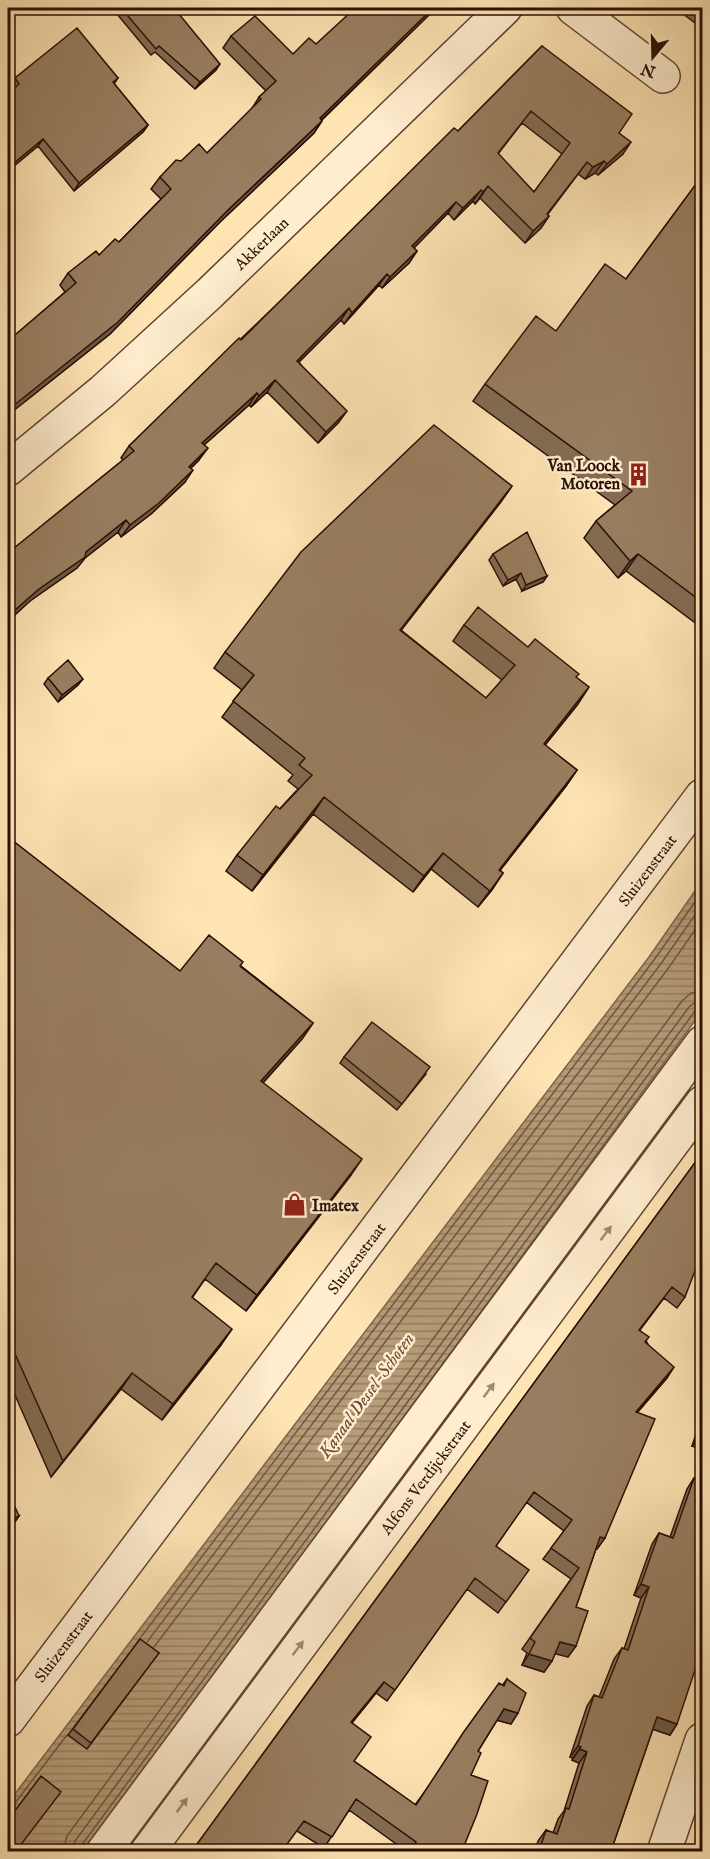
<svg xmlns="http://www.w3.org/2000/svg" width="710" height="1859" font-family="'IM FELL English',serif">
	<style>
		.water { fill: url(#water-rules); stroke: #7e644a; stroke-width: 1.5 }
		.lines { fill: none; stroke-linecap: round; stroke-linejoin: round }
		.shore { stroke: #70563e; stroke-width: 1.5 }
		.minor-casing { stroke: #5e4430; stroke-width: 36 }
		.minor { stroke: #ffedce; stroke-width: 33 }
		.wall { fill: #836c53; stroke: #290f04; stroke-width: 1.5; fill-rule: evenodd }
		.shaded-wall { fill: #6a5843; stroke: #290f04; stroke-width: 1.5 }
		.building { fill: #987e60; stroke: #290f04; stroke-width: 1.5; fill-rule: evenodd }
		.oneway { fill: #9f8973 }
		.labels { text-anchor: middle; stroke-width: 5; stroke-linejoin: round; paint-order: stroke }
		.street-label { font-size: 16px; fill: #290f04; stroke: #ffedce }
		.poi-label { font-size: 16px; font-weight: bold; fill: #290f04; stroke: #ffedce; text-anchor: end }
		.water-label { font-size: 18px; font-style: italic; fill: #684e38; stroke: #ffedce }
	</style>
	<defs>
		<pattern id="water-rules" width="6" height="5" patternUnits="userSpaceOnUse" patternTransform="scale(1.5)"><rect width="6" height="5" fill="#b69c78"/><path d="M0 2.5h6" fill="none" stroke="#947e60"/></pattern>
	</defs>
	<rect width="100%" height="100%" fill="#ffe4b4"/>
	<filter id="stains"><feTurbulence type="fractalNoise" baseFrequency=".00333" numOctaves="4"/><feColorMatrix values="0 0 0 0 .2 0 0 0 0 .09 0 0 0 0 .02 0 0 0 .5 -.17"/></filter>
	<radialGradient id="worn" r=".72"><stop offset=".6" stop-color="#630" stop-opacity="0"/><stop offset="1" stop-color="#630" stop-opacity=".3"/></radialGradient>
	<path class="water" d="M702 881V1011L84 1851H8V1803L649 957Z"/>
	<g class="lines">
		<path class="shore" d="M141 1637 654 960 702 892
			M147 1642 660 965 702 905
			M154 1647 667 970 702 920
			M8 1805 15 1803 67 1735
			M63 1852 67 1836 682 1001 691 993 702 992
			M72 1852 75 1841 689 1007 695 1002 702 1001
			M79 1852 81 1846 695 1011 702 1008"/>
		<defs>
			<path id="minor" d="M573 8 663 76
				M8 469 103 391 210 293 505 8
				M8 1720 702 796
				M103 1852 702 1043
				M147 1852 702 1103
				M664 1852 702 1740"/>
		</defs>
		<use href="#minor" class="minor-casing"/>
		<use href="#minor" class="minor"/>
	</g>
	<path class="wall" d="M112 8H174L216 70 195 89 155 52 151 55Z
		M376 8H436L322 120 314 133 220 222 110 334 8 415V341L65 292 60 285 68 273 99 255 119 242 161 199 151 189 160 177 181 161 207 153 251 110 259 97 266 91 223 48 231 36 293 54 316 44 358 14 371 13Z
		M675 8H702V28Z
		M542 46 619 133 623 154 598 175 595 173 585 179 578 174 547 214 549 216 541 228 525 243 480 198 475 204 473 201 454 220 448 213 414 248 417 251 409 263 382 288 379 285 344 324 341 320 299 362 339 422 318 443 267 392 251 407 249 405 204 445 199 460 191 468 185 482 151 514 121 537 118 532 85 558 77 568 30 601 8 621V553L123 460 121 458 129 446 458 131ZM522 123 562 154 534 192 498 154Z
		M15 78H118L114 84 148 125 143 132 74 191 38 146 8 171V94L13 89 10 85Z
		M702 176V628L626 571 618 578 584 538 596 521 615 505 473 401 485 384 626 279Z
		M512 486 500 503 401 630 486 698 502 680 453 641 464 625 528 647 576 677 578 704 545 745 577 770 566 786 500 870 503 873 478 907 431 869 413 892 313 814 252 891 226 871 237 855 298 789 288 781 293 775 222 717 242 690 214 668 225 652Z
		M493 554 547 576 543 582 522 591 516 579 503 586 489 560Z
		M48 678 78 685 58 702 44 684Z
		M8 837 180 971 241 966 313 1023 302 1039 263 1083 351 1175 246 1311 205 1279 192 1298 221 1345 162 1420 121 1389 51 1477 8 1379Z
		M344 1057 426 1074 397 1110 340 1063Z
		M702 1153 685 1297 677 1308 664 1298 640 1330 667 1378 637 1413 605 1538 597 1549H596L576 1607V1646L568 1657 555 1653 552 1661 544 1672 522 1665 527 1653 522 1649 571 1579 543 1559 564 1531 526 1502 496 1546 521 1581 498 1613 467 1589 387 1701 376 1693 352 1723 354 1761 415 1805 507 1679 518 1713 511 1724 497 1720 478 1751 471 1775 462 1851H406L349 1810 324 1848 297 1831 192 1851Z
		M702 1416V1449L692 1446Z
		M694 1478 677 1724 670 1735 653 1729 611 1851H535L538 1841 546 1830 553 1833 558 1819 564 1811 579 1763 572 1760 573 1758 570 1757 587 1706 594 1695 599 1697 614 1659 622 1648 624 1649 641 1598 634 1595 652 1544 659 1533 670 1537 687 1489Z
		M140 1639 159 1653 87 1749 68 1735Z"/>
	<path class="shaded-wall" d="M433 8H436L311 130 320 118Z
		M220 64 216 70 195 89 200 82Z
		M322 121 314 133 220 222 110 334 8 415V410L228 210Z
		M148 125 143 132 74 191 79 183Z
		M43 139 38 146 8 171V168Z
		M631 142 623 154 598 175 607 164Z
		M604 161 595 173 585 179 593 167Z
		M587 162 539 226 547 214Z
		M488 186 480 198 475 204 483 192Z
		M481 190 473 201 454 220 463 208Z
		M456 202 448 213 404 258 412 246Z
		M549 216 541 228 525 243 533 231Z
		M417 251 409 263 382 288 390 277Z
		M387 274 379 285 344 324 352 313Z
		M349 308 341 320 289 372 297 361Z
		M275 380 267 392 251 407 259 396Z
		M257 393 249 405 194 454 202 443Z
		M347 411 339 422 318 443 326 432Z
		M208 448 199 460 181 478 189 467Z
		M193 470 185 482 151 514 121 537 130 525Z
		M512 486 500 503 389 646 400 630Z
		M126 520 118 532 85 558 77 568 30 601 8 621V616L39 589Z
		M638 554 626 571 618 578 630 561Z
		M521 573 516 579 503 586 508 580Z
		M547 576 543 582 522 591 526 585Z
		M83 679 78 685 58 702 62 695Z
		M589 687 578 704 533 760 544 744Z
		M577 770 566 786 488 886 499 870Z
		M324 797 313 814 252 891 263 875Z
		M443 853 431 869 413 892 424 876Z
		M503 873 492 890 478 907 490 891Z
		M313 1023 302 1039 250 1097 261 1081Z
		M362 1159 351 1175 246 1311 257 1295Z
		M232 1329 221 1345 162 1420 173 1404Z
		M674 1367 667 1378 628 1423 636 1412Z
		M132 1373 121 1389 51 1477 63 1461Z
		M700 1434H702V1449L692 1446Z
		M19 1516 11 1528 8 1529V1521Z
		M600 1537 605 1538 597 1549 593 1548Z
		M641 1584 649 1587 641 1598 634 1595Z
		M560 1642 576 1646 568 1657 552 1653Z
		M529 1654 552 1661 544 1672 522 1665Z
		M384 1682 376 1693 343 1733 351 1722Z
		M504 1709 518 1713 511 1724 496 1720Z
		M657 1717 677 1724 670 1735 649 1728Z
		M578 1746 581 1747 573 1758 570 1757Z
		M580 1749 587 1752 579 1763 572 1760Z"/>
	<path class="building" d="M121 8H174L220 64 200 82 159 46 156 49Z
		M365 8H366L371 13 376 8H433L320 118 322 121 228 210 118 322 8 410V341L76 283 68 273 96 251 99 255 115 239 119 242 171 189 160 177 176 160 181 161 199 144 207 153 261 99 259 97 276 81 231 36 255 16 293 54 309 38 316 44 353 10 358 14Z
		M77 28 118 78 113 82 148 125 79 183 43 139 8 168V94L19 84 15 78Z
		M542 46 632 114 619 133 631 142 607 164 604 161 593 167 587 162 547 214 549 216 533 231 488 186 483 192 481 190 463 208 456 202 412 246 417 251 390 277 387 274 352 313 349 308 297 361 347 411 326 432 275 380 259 396 257 393 202 443 208 448 189 467 193 470 159 503 130 525 126 520 86 552 85 557 39 589 8 616V553L134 451 129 446 239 338 241 340 454 128 458 131ZM531 111 570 143 534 192 498 153Z
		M702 176V602L638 554 630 561 596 521 632 491 485 384 536 316 556 331 605 264 626 279Z
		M8 207 14 215 8 221Z
		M434 425 512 486 400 630 486 698 515 665 464 625 478 607 528 647 535 639 579 674 576 677 589 687 544 744 577 770 499 870 503 873 490 891 443 853 424 876 324 797 263 875 237 855 276 806 280 809 312 775 299 765 305 758 233 701 254 675 225 652 301 552Z
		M527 532 547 576 526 585 521 573 508 580 493 554Z
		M68 660 83 679 62 695 48 678Z
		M8 837 180 971 209 935 243 962 240 966 313 1023 261 1081 362 1159 257 1295 216 1263 192 1297 232 1329 173 1404 132 1373 63 1461 8 1338Z
		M372 1022 430 1067 402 1104 344 1057Z
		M702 1153V1252L685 1297 672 1287 639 1330 649 1337 645 1342 674 1367 636 1412 655 1419 605 1538 600 1537 576 1607 588 1611 576 1646 560 1642 552 1661 529 1654 535 1642 530 1638 579 1568 551 1548 572 1520 534 1492 496 1546 529 1570 506 1602 475 1578 395 1690 384 1682 351 1722 371 1737 354 1761 416 1805 463 1733 499 1683 504 1686 507 1679 526 1693 518 1713 504 1709 478 1751 481 1753 471 1775 488 1781 477 1814 462 1851H411L416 1842 356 1799 332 1837 304 1821 282 1851H192Z
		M694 1478 702 1481V1649L677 1724 657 1717 611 1851H539L546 1830 557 1834 566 1808 569 1809 587 1752 580 1749 581 1747 578 1746 594 1695 602 1698 622 1648 628 1650 649 1587 641 1584 659 1533 673 1538Z
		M8 1491 19 1516 8 1521Z
		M140 1639 159 1653 91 1743 73 1729Z
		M41 1776 61 1792 16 1851H8V1820Z"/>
	<defs><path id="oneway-solid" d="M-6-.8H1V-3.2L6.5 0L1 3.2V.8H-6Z" transform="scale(1.5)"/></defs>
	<g class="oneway">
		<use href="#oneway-solid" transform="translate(606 1233) rotate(-53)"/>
		<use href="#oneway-solid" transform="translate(489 1390) rotate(-53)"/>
		<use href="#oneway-solid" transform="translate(298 1648) rotate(-53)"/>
		<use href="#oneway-solid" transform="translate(182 1805) rotate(-53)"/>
	</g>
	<defs>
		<symbol id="building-bare" viewBox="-9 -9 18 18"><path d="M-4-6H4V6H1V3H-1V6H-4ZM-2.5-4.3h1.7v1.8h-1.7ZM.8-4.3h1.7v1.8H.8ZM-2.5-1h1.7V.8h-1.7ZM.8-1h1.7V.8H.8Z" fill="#8f2418" stroke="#ffedce" stroke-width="2.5" paint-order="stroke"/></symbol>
		<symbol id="shop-bare" viewBox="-9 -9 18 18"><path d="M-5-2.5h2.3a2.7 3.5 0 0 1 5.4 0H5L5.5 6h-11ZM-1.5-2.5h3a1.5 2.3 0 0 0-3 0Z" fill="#8f2418" stroke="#ffedce" stroke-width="2.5" paint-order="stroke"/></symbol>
	</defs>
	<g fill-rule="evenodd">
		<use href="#building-bare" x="622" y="458" width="33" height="33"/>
		<use href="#shop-bare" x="278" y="1188" width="33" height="33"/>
	</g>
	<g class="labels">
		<g class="street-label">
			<text transform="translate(261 243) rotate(-44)" y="6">Akkerlaan</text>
			<text transform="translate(647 870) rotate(-53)" y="6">Sluizenstraat</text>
			<text transform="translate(356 1258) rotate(-53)" y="6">Sluizenstraat</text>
			<text transform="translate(425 1477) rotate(-53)" y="6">Alfons Verdijckstraat</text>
			<text transform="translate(63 1646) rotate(-53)" y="6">Sluizenstraat</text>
		</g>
		<g class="poi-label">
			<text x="620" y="471">Van Loock<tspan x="620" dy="18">Motoren</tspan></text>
			<text x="312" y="1211" text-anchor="start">Imatex</text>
		</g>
		<g class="water-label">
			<text transform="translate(366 1395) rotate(-54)" y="6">Kanaal Dessel-Schoten</text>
		</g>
	</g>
	<rect width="710" height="1859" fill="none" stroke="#ffe4b4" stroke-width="30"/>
	<rect x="9" y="9" width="692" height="1841" fill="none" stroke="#290f04" stroke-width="3"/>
	<rect x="15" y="15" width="680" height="1829" fill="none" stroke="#290f04" stroke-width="1.5"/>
	<g transform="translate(653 57) rotate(199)" stroke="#ffedce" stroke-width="4.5" paint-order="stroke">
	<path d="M0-4.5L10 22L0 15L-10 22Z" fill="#290f04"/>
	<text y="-9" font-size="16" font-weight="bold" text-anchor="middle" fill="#290f04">N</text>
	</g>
	<rect width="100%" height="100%" filter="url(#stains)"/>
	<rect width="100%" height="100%" fill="url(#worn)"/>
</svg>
